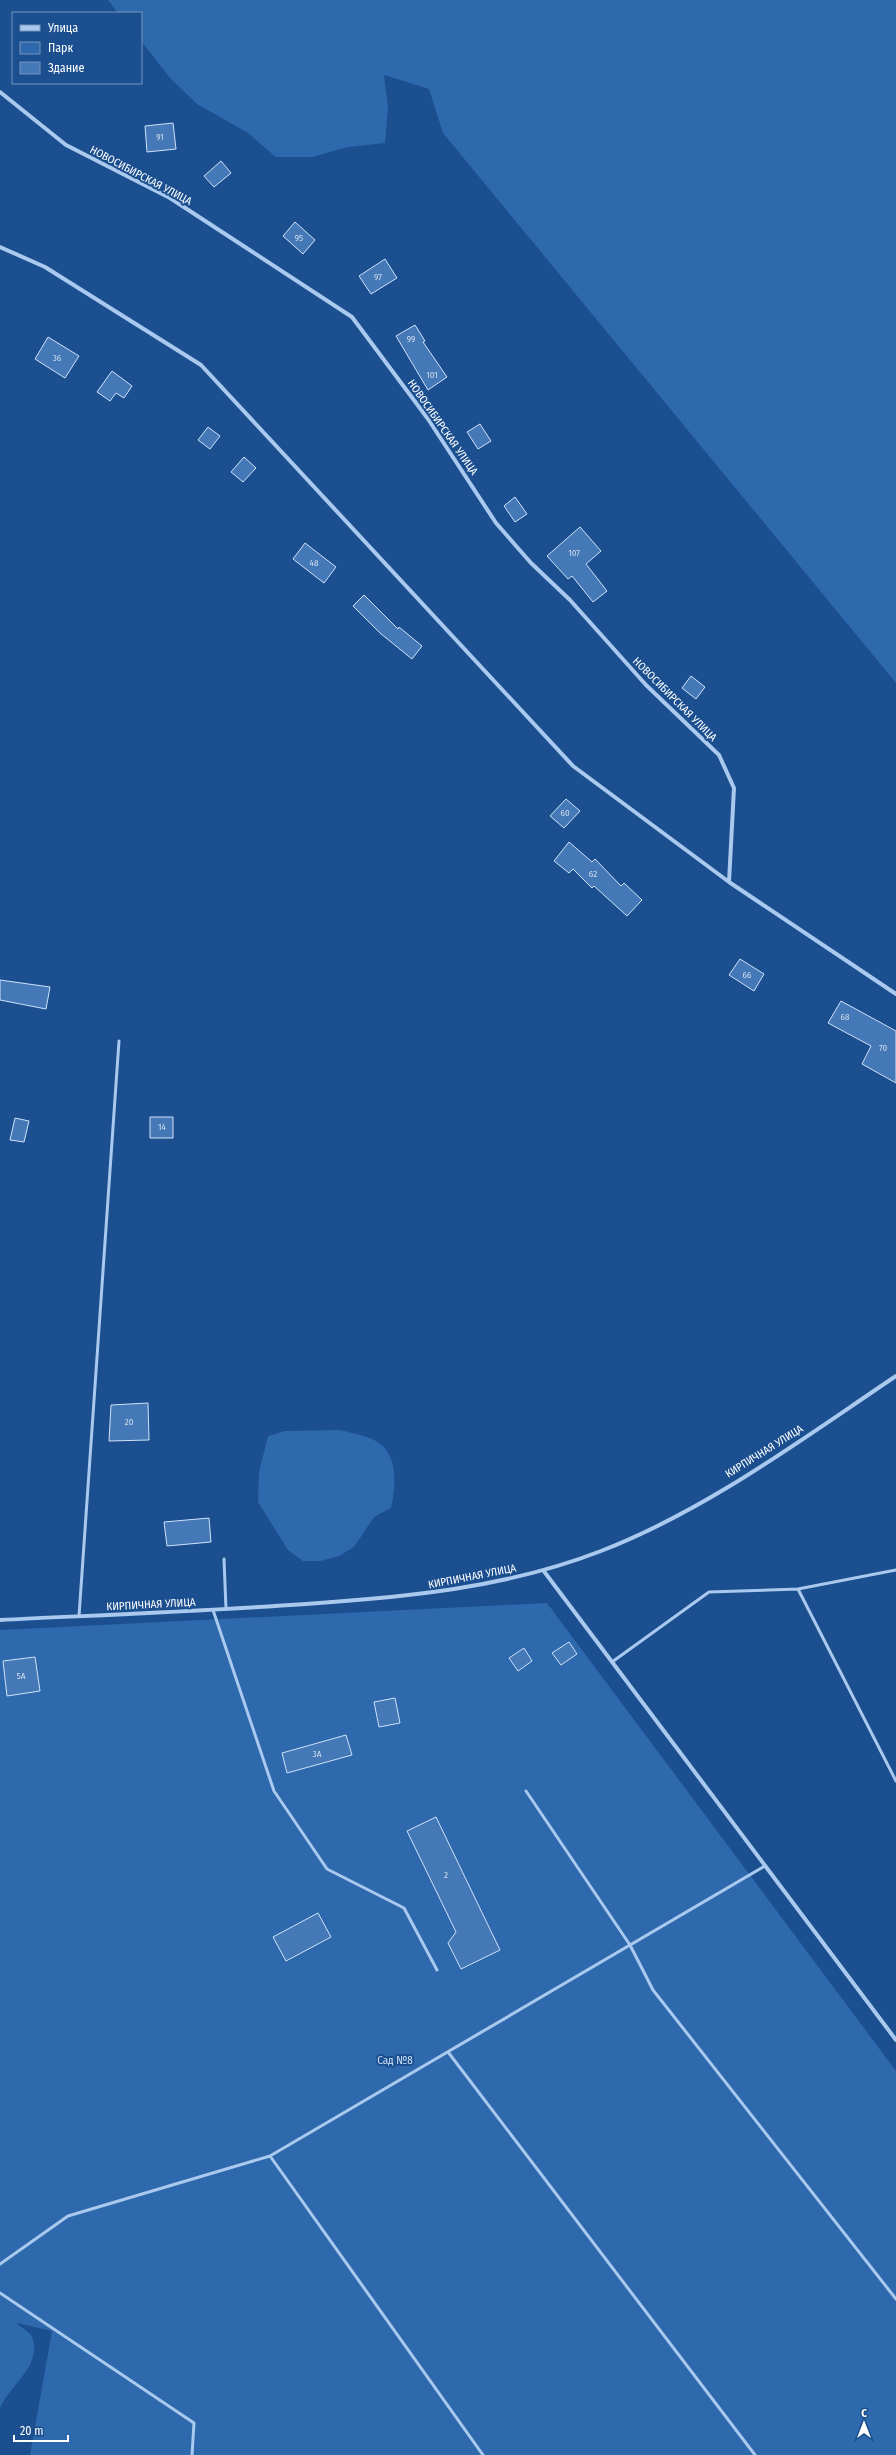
<svg xmlns="http://www.w3.org/2000/svg" width="896" height="2455" font-family="'Fira Sans Condensed',sans-serif">
	<style>
		.green { fill: #2e69ad }
		.building { fill: #4478b7; stroke: #cfe3fa }
		.lines { fill: none; stroke-linecap: round; stroke-linejoin: round }
		.service { stroke: #a9c9ee; stroke-width: 3 }
		.minor { stroke: #a9c9ee; stroke-width: 4 }
		.labels { text-anchor: middle; stroke-width: 4; stroke-linejoin: round; paint-order: stroke }
		.number-label { font-size: 9px; fill: #d0dded }
		.street-label { font-size: 11px; fill: #fff; stroke: #1b4f8f }
		.park-label { font-size: 11px; fill: #cfe3fa; stroke: #1b4f8f }
	</style>
	<rect width="100%" height="100%" fill="#1b4f8f"/>
	<path class="green" d="M108 0H896V683L443 133 429 89 384 75 388 108 385 143 348 147 312 157H276L248 133 197 104 170 78 141 41V13H118Z
		M340 1430C351 1433 364 1435 374 1440 399 1452 396 1485 391 1508L374 1517 354 1547 339 1556 321 1561H303L288 1550 258 1502 259 1472 268 1436 285 1431Z
		M547 1603 896 2071V2455H30L52 2331 17 2323C20 2327 28 2331 31 2335 45 2363 10 2385 0 2408V1630Z"/>
	<path class="building" d="M173 123 176 149 147 152 145 126Z
		M221 161 231 173 214 187 204 176Z
		M295 222 315 240 303 254 283 236Z
		M385 259 397 278 371 294 359 276Z
		M415 325 425 341 423 342 447 377 428 390 396 336Z
		M48 337 79 356 65 378 35 359Z
		M112 371 132 386 124 398 116 393 110 401 97 392Z
		M480 424 491 441 478 449 467 432Z
		M208 427 220 436 210 449 198 440Z
		M244 457 256 468 243 482 231 472Z
		M515 497 527 514 515 522 504 506Z
		M580 527 601 551 586 564 607 591 593 602 572 576 568 579 547 556Z
		M305 543 336 567 324 583 293 559Z
		M364 595 398 629 399 627 422 646 412 659 380 633 353 606Z
		M691 676 705 687 696 699 682 688Z
		M566 799 580 811 564 828 550 816Z
		M569 842 592 862 595 859 621 886 624 883 642 900 627 916 594 886 592 888 573 869 569 873 554 861Z
		M740 959 764 974 754 991 729 975Z
		M0 980 50 987 46 1009 0 1000Z
		M841 1001 896 1031V1083L862 1064 871 1046 828 1023Z
		M150 1117H173V1138H150Z
		M15 1118 29 1121 24 1142 10 1140Z
		M148 1403 149 1440 109 1441 111 1405Z
		M209 1518 211 1542 167 1546 164 1522Z
		M569 1642 577 1654 561 1665 552 1653Z
		M524 1648 532 1661 518 1671 509 1658Z
		M35 1657 40 1691 7 1696 3 1661Z
		M395 1698 400 1723 379 1727 374 1702Z
		M346 1735 352 1755 287 1773 282 1753Z
		M436 1817 500 1950 461 1969 448 1943 456 1932 407 1831Z
		M318 1913 331 1937 286 1961 273 1937Z"/>
	<g class="lines">
		<path class="service" d="M224 1559 226 1609
			M798 1589 896 1570
			M213 1610 274 1791 327 1869 404 1908 437 1970
			M79 1616 119 1041
			M612 1662 709 1592 798 1589 896 1781
			M526 1791 630 1945 653 1990 896 2299
			M448 2052 755 2455
			M270 2156 483 2455
			M0 2264 68 2216 270 2156 765 1866
			M0 2293 194 2423 192 2455"/>
		<path class="minor" d="M0 92 66 145 170 198 352 317 428 419 496 523 531 563 570 600 646 685 719 755 734 788 729 882
			M0 247 45 267 201 365 573 766 729 882 896 994
			M543 1570 896 2040
			M0 1620C102 1615 204 1611 306 1604 406 1597 506 1588 601 1551 707 1510 802 1439 896 1376"/>
	</g>
	<g class="labels">
		<g class="number-label">
			<text x="160" y="140">91</text>
			<text x="299" y="241">95</text>
			<text x="378" y="280">97</text>
			<text x="411" y="342">99</text>
			<text x="57" y="361">36</text>
			<text x="432" y="378">101</text>
			<text x="574" y="556">107</text>
			<text x="314" y="566">48</text>
			<text x="565" y="816">60</text>
			<text x="593" y="877">62</text>
			<text x="747" y="978">66</text>
			<text x="845" y="1020">68</text>
			<text x="883" y="1051">70</text>
			<text x="162" y="1130">14</text>
			<text x="129" y="1425">20</text>
			<text x="21" y="1679">5А</text>
			<text x="317" y="1757">3А</text>
			<text x="446" y="1878">2</text>
		</g>
		<g class="street-label">
			<text transform="translate(141 175) rotate(28)" y="4">НОВОСИБИРСКАЯ УЛИЦА</text>
			<text transform="translate(443 427) rotate(55)" y="4">НОВОСИБИРСКАЯ УЛИЦА</text>
			<text transform="translate(675 699) rotate(45)" y="4">НОВОСИБИРСКАЯ УЛИЦА</text>
			<text transform="translate(764 1451) rotate(-32)" y="4">КИРПИЧНАЯ УЛИЦА</text>
			<text transform="translate(472 1576) rotate(-11)" y="4">КИРПИЧНАЯ УЛИЦА</text>
			<text transform="translate(151 1604) rotate(-3)" y="4">КИРПИЧНАЯ УЛИЦА</text>
		</g>
		<g class="park-label">
			<text x="395" y="2064">Сад №8</text>
		</g>
	</g>
	<rect x="12" y="12" width="130" height="72" fill="#1b4f8f" stroke="#7695bc"/>
	<rect x="20" y="25" width="20" height="6" fill="#a9c9ee" stroke="#7695bc"/>
	<text x="48" y="32" font-size="12" fill="#ffffff">Улица</text>
	<rect x="20" y="42" width="20" height="12" fill="#2e69ad" stroke="#7695bc"/>
	<text x="48" y="52" font-size="12" fill="#ffffff">Парк</text>
	<rect x="20" y="62" width="20" height="12" fill="#4478b7" stroke="#7695bc"/>
	<text x="48" y="72" font-size="12" fill="#ffffff">Здание</text>
	<g transform="translate(864 2423)" stroke="#1b4f8f" stroke-width="3" paint-order="stroke">
	<path d="M0-3L7 15L0 10L-7 15Z" fill="#ffffff"/>
	<text y="-6" font-size="11" font-weight="bold" text-anchor="middle" fill="#ffffff">С</text>
	</g>
	<path d="M14 2435v6h54v-6" fill="none" stroke="#ffffff" stroke-width="2"/>
	<text x="20" y="2435" font-size="12" fill="#ffffff" stroke="#1b4f8f" stroke-width="3" paint-order="stroke">20 m</text>
</svg>
